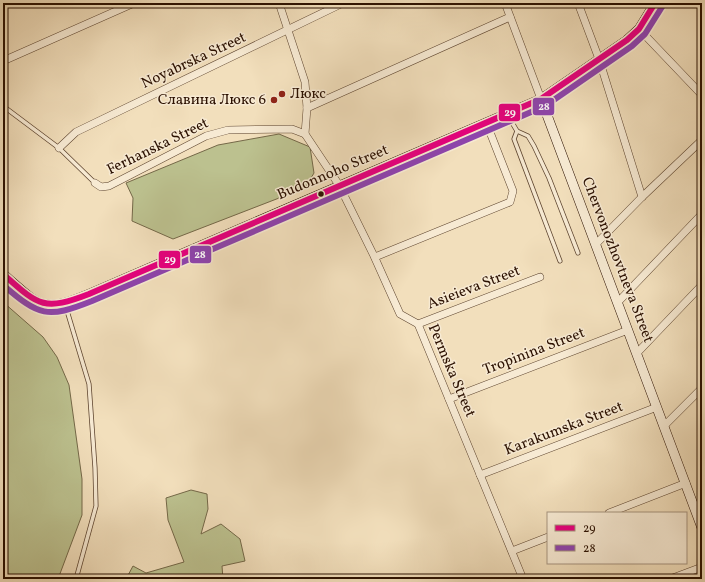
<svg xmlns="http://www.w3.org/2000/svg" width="705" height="582" font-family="Vollkorn,serif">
	<rect width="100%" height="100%" fill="#f2dfbc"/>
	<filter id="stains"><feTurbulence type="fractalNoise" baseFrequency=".005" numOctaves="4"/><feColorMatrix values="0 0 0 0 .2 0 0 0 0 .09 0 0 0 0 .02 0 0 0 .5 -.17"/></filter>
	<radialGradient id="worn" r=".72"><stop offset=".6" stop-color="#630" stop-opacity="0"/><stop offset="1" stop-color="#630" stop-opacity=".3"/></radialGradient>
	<g fill="#bcc18f" stroke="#746848">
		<polygon points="279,134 310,147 314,173 305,188 173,239 132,221 133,198 126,183 218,145"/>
		<polygon points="3,302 43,337 57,357 69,385 82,479 82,515 58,579 3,579"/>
		<polygon points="191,490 207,494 208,509 201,534 221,524 240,539 245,561 222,566 223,579 126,579 133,566 146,573 184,562 168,520 166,498"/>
	</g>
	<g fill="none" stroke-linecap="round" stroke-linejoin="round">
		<g stroke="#5d442f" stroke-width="5">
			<g id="service">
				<polyline points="3,106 59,148 95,183"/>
				<polyline points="507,114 517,131 514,139 560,261"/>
				<polyline points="517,131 528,136 534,146 549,178 578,253"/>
				<polyline points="65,304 89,384 95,468 96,506 76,579"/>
			</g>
		</g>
		<g stroke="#5d442f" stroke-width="8">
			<g id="minor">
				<polyline points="279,3 305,82 307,108 305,134 339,185 374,256 400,314 418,324 523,579"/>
				<polyline points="505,3 541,99"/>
				<polyline points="578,3 599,59 642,197"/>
				<polyline points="639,29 702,95"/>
				<polyline points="3,61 134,3"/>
				<polyline points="307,108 510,17"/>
				<polyline points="59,148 76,132 343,3"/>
				<polyline points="95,183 101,187 109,186 206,136 228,130 292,129 305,134"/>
				<polyline points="596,244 642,197 702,140"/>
				<polyline points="375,257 510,202 513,191 486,122"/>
				<polyline points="618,302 702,214"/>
				<polyline points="418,324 540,277"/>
				<polyline points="637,353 702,285"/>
				<polyline points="449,399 628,330"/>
				<polyline points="664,426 702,388"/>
				<polyline points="480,475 657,407"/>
				<polyline points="609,513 686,483"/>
				<polyline points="512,551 548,537"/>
				<polyline points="670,579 702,567"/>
			</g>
		</g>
		<g stroke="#2b1000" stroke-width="10">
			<g id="secondary">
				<polyline points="541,99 702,528"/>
				<path d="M3,274c37,32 38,40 86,20l452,-195 86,-59 12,-11 16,-26"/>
			</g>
		</g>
		<use href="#service" stroke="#f7ead3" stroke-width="3.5"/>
		<use href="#minor" stroke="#f7ead3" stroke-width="7"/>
		<use href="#secondary" stroke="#f7ead3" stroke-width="9"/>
		<g stroke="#f7ead3" stroke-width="9">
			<path id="bus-1" d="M3,274c35,31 40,38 86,20l452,-195 86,-59 12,-11 16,-26"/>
		</g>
		<g stroke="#f7ead3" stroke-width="9">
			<path id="bus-2" d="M3,285c36,31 44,34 89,16l453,-195 87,-60 13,-12 17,-27"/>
		</g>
		<use href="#bus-1" stroke="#e5007d" stroke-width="6"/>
		<use href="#bus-2" stroke="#8e44ad" stroke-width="6"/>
	</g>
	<g fill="#8f2418" stroke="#f7ead3" stroke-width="1.5">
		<circle cx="282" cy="94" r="4"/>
		<circle cx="274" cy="100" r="4"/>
	</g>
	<circle fill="#2b1000" stroke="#f7ead3" stroke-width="1.5" cx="321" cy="194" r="3.5"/>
	<g text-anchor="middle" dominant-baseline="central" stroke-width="3" stroke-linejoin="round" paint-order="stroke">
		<g font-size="15" fill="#2b1000" stroke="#f7ead3">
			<text transform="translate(194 61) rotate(-25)">Noyabrska Street</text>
			<text transform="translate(158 147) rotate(-26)">Ferhanska Street</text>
			<text transform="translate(333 173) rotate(-23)">Budonnoho Street</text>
			<text transform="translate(617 260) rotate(69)">Chervonozhovtneva Street</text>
			<text transform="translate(474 288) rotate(-21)">Asieieva Street</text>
			<text transform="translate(534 352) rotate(-21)">Tropinina Street</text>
			<text transform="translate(451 371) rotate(67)">Permska Street</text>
			<text transform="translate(564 429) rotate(-21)">Karakumska Street</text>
		</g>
		<g font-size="15" fill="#2b1000" stroke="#f7ead3" text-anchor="start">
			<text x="290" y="94">Люкс</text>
			<text x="266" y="100" text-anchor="end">Славина Люкс 6</text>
		</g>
	</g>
	<g stroke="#f7ead3" stroke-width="1.5">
		<rect x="532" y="97" width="23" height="19" rx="4" fill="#8e44ad"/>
		<rect x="498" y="103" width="23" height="19" rx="4" fill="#e5007d"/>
		<rect x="189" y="245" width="23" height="19" rx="4" fill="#8e44ad"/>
		<rect x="158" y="250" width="23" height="19" rx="4" fill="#e5007d"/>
	</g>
	<g font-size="11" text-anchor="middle" font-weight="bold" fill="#fff">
		<text x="544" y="110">28</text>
		<text x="510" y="116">29</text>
		<text x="200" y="258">28</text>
		<text x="170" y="263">29</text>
	</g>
	<rect width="705" height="582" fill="none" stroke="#f2dfbc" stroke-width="16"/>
	<rect x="4" y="4" width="697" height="574" fill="none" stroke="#2b1000" stroke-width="2"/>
	<rect x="8" y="8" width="689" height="566" fill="none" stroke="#2b1000"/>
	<rect x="547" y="512" width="140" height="52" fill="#f7ead3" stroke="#a5937f"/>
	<rect x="555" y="525" width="20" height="6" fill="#e5007d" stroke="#a5937f"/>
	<text x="583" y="532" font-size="12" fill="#2b1000">29</text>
	<rect x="555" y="545" width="20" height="6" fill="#8e44ad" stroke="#a5937f"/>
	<text x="583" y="552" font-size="12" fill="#2b1000">28</text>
	<rect width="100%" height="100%" filter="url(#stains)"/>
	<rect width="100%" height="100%" fill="url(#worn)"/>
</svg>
